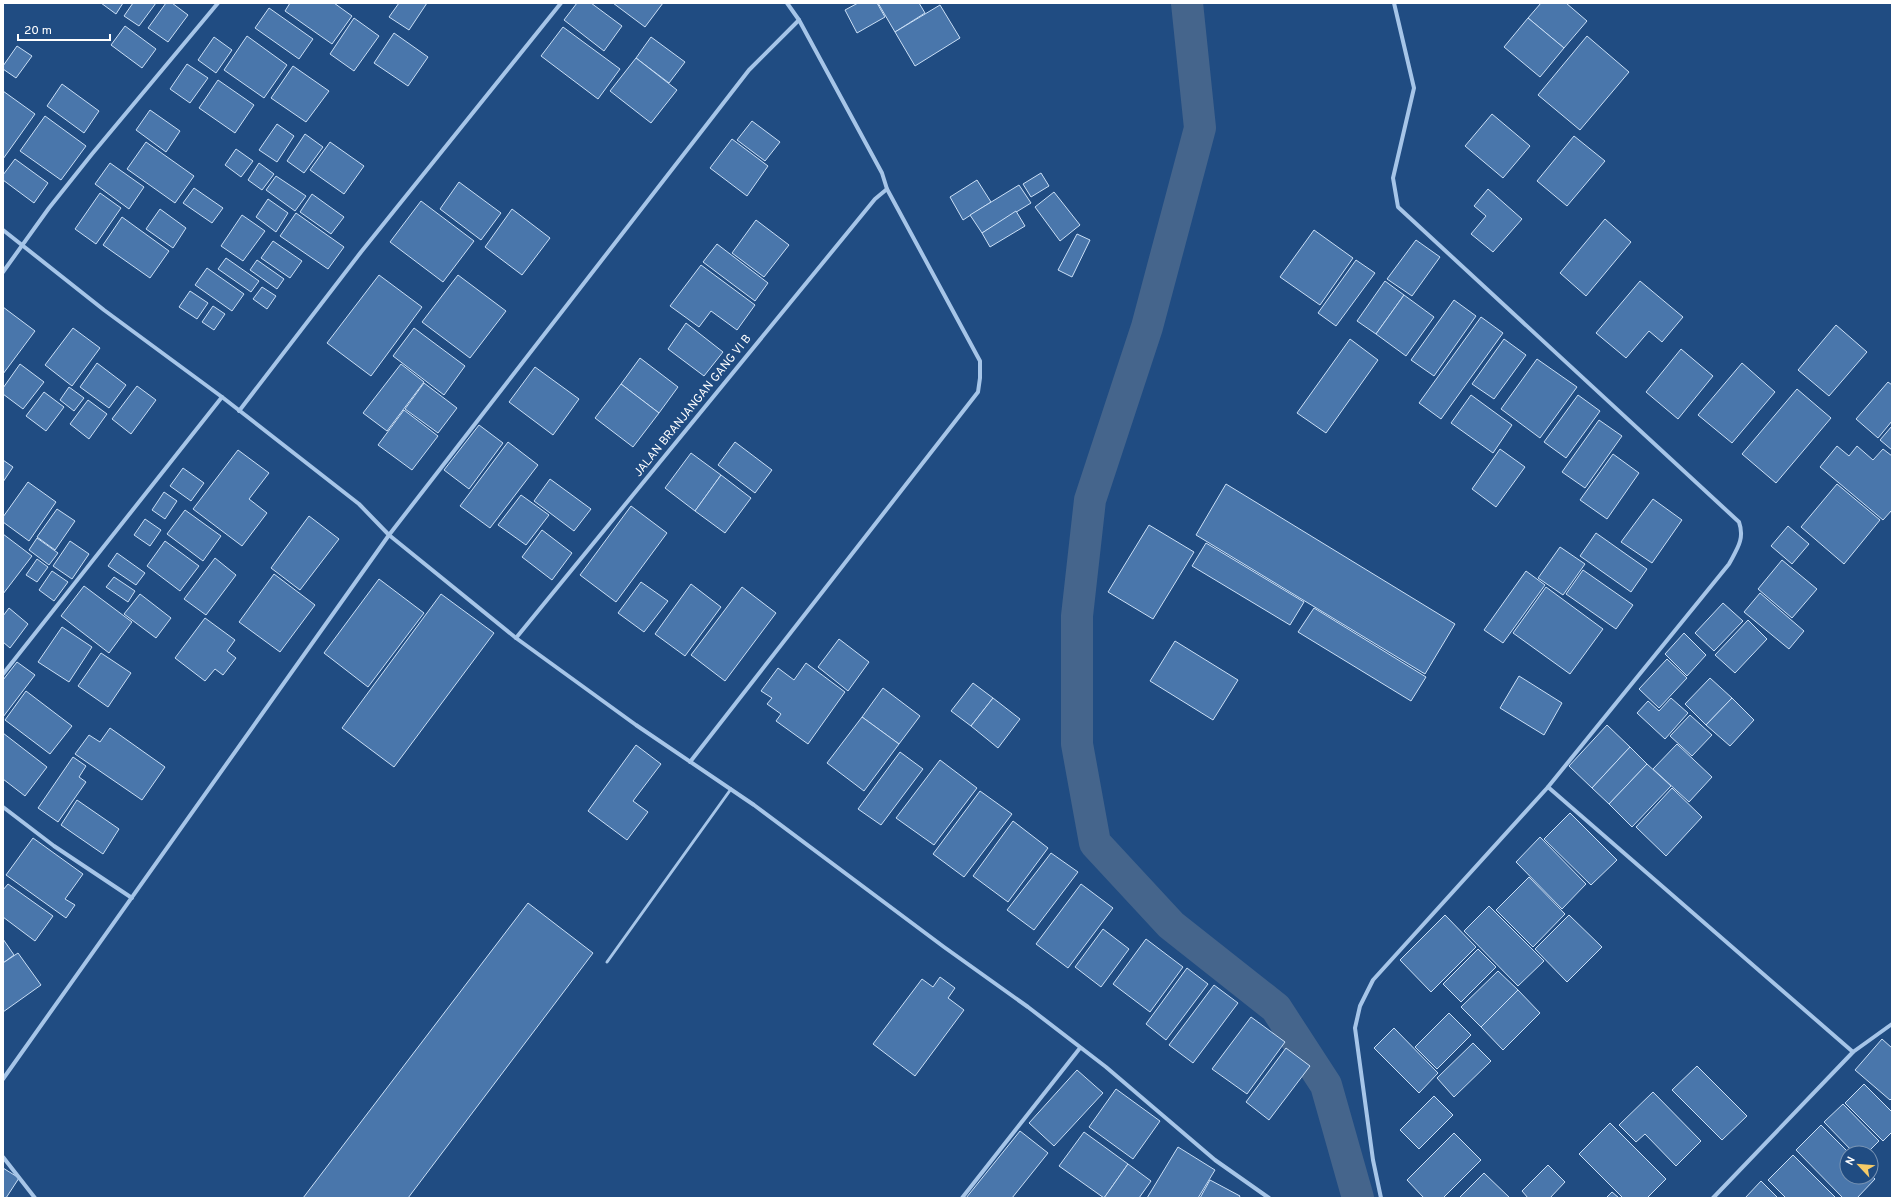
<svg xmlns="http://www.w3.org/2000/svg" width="1895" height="1201" font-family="Overpass,sans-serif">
	<rect width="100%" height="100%" fill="#204c82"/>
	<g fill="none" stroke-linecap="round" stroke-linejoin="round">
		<polyline stroke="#45658c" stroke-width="32" points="1187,3 1200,128 1147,327 1090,500 1077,616 1077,744 1095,843 1171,925 1276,1008 1326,1085 1358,1198"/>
	</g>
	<g fill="#4976ab" stroke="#cadff6">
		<polygon points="101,3 123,3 116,14"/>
		<polygon points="133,3 156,3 139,26 124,16"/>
		<polygon points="166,3 172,3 188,15 168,42 148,28"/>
		<polygon points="290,3 334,3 352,16 332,44 285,11"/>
		<polygon points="399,3 427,3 409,30 389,17"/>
		<polygon points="577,3 591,3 622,26 604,51 564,20"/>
		<polygon points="613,3 663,3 645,27"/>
		<polygon points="858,3 877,3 885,17 857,33 845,10"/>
		<polygon points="878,3 919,3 925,13 895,32"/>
		<polygon points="1541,3 1566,3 1587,21 1564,48 1528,18"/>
		<polygon points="940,5 960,38 915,66 895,32"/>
		<polygon points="269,8 313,39 299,59 255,28"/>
		<polygon points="354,18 379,36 354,71 330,54"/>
		<polygon points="1528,18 1564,48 1540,77 1504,47"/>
		<polygon points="125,26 156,49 142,68 111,45"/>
		<polygon points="563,27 620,69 598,99 541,56"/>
		<polygon points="394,33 428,57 408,86 374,63"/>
		<polygon points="247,36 287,65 264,98 224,70"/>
		<polygon points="1587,36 1629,72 1580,130 1538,95"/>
		<polygon points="214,37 232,50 216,73 198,60"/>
		<polygon points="651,37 685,62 669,83 636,58"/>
		<polygon points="17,46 32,56 16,78 3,69 3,66"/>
		<polygon points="636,58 677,90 651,123 610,91"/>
		<polygon points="187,64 208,78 190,103 170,89"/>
		<polygon points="293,66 329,91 306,122 271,98"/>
		<polygon points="218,80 254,105 235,133 199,108"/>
		<polygon points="62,84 99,111 84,133 47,106"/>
		<polygon points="3,91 35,114 3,159"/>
		<polygon points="150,110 180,131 166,152 136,130"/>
		<polygon points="1492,114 1530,146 1503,178 1465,146"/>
		<polygon points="45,116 86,146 61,180 20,151"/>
		<polygon points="752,121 780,142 765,161 737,140"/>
		<polygon points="277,124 294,136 277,162 259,150"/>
		<polygon points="305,134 323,147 304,173 287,161"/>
		<polygon points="1574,136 1605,161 1567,206 1537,181"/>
		<polygon points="732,139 768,166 747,196 710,168"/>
		<polygon points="146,142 194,176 175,203 127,169"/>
		<polygon points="330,142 364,166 344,194 310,170"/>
		<polygon points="236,149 253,161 241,177 225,165"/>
		<polygon points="15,159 48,183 34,203 3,180 3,175"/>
		<polygon points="110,163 144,187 129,209 95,184"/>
		<polygon points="259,163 274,174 262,190 248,180"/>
		<polygon points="1041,173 1049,186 1031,197 1023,184"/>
		<polygon points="276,176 306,196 295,211 266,190"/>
		<polygon points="977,180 991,202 963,220 950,197"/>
		<polygon points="459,182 501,213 481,240 440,209"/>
		<polygon points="1019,185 1031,203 982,233 970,215"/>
		<polygon points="194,188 223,208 212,223 183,203"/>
		<polygon points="1488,189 1522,219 1493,252 1471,234 1486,216 1474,206"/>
		<polygon points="1054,192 1080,225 1060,241 1035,207"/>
		<polygon points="100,193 121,208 96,244 75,229"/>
		<polygon points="312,194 344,217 331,234 300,212"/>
		<polygon points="268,199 288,213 276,232 256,217"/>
		<polygon points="421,201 474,241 443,282 390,242"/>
		<polygon points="160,209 186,228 173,248 146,229"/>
		<polygon points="512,209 550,238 522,275 485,247"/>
		<polygon points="1016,211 1025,226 990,247 982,233"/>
		<polygon points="296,213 344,247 328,269 280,236"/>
		<polygon points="242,215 265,231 243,261 221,246"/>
		<polygon points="122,217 169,251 150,278 103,245"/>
		<polygon points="1605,219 1631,242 1586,296 1560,273"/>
		<polygon points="756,220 789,245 764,277 732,253"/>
		<polygon points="1314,230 1353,258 1320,305 1280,277"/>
		<polygon points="1077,234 1090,240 1072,277 1058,270"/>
		<polygon points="1416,240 1440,257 1412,296 1387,279"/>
		<polygon points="273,241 302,261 290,278 261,258"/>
		<polygon points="717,244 768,283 755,301 703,262"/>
		<polygon points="226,258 259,281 251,292 218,269"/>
		<polygon points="257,260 284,279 277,289 250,270"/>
		<polygon points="1356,260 1375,273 1336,326 1318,313"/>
		<polygon points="701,265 755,305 737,330 711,311 699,327 670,306"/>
		<polygon points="207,268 244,294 232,311 195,285"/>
		<polygon points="379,275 422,307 371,376 327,343"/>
		<polygon points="458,275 506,311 470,358 422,322"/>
		<polygon points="1385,281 1404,295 1376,334 1357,321"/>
		<polygon points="1640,281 1683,317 1662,342 1649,331 1626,358 1596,333"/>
		<polygon points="262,287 276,296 267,309 253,299"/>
		<polygon points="190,291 208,303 197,319 179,307"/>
		<polygon points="1404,295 1434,317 1406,356 1376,334"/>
		<polygon points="1454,300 1476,316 1434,376 1411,360"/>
		<polygon points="213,306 225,314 214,330 202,322"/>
		<polygon points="3,307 35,331 3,374"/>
		<polygon points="1481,317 1503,333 1441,419 1419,403"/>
		<polygon points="686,323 723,352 704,376 668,349"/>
		<polygon points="1836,325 1867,352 1829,396 1798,370"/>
		<polygon points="73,328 100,348 72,386 45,365"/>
		<polygon points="414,328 465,366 444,395 393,356"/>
		<polygon points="1350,339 1378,360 1326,433 1297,413"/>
		<polygon points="1504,339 1526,355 1494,399 1472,384"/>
		<polygon points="1681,349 1713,376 1678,419 1646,392"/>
		<polygon points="640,358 678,387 659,413 621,384"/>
		<polygon points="1537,359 1577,387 1540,438 1501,409"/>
		<polygon points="97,363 126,385 109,408 80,387"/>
		<polygon points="1742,363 1775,392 1732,443 1698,415"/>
		<polygon points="20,364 44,382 23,409 3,394 3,388"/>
		<polygon points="401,364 424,382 387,431 363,413"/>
		<polygon points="535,367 579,399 553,435 509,402"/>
		<polygon points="1888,382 1892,385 1892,421 1878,438 1856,419"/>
		<polygon points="424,383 457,408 438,433 405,409"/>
		<polygon points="621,384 659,413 633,447 595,418"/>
		<polygon points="137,386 156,400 131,434 112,419"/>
		<polygon points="69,387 84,398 74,411 60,400"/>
		<polygon points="1797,389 1831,418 1776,483 1742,454"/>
		<polygon points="44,392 64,407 46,431 26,416"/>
		<polygon points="1471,395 1512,425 1493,453 1451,423"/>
		<polygon points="1578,395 1600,411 1566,458 1544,442"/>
		<polygon points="88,400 107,414 89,439 70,424"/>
		<polygon points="404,410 438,436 412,470 378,445"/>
		<polygon points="1599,420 1622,436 1585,488 1562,472"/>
		<polygon points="479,425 503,443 469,489 444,470"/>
		<polygon points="1892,426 1892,450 1880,440"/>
		<polygon points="508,442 538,465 490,528 460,506"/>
		<polygon points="735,442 772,470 755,493 718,465"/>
		<polygon points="1837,446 1849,456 1857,446 1873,460 1883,449 1892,456 1892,510 1883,520 1820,467"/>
		<polygon points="1500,449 1525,467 1496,507 1472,489"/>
		<polygon points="238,450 269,473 249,499 267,513 242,546 193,509"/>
		<polygon points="691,453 721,475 695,511 665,488"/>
		<polygon points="1613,454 1639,473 1607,519 1580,500"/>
		<polygon points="3,460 13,467 3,482"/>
		<polygon points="183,468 204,483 191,501 170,486"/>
		<polygon points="721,475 751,498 725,533 695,511"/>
		<polygon points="550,479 591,509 574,531 534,501"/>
		<polygon points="28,482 56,502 29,541 3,522 3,517"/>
		<polygon points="1226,484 1455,624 1425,674 1196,535"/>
		<polygon points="1837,484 1880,520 1844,564 1801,527"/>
		<polygon points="164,492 177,501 165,519 152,510"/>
		<polygon points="521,495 549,515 526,545 498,525"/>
		<polygon points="1653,499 1682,520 1652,563 1621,542"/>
		<polygon points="631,506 667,533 616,602 580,575"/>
		<polygon points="57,509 75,521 55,550 37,537"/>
		<polygon points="185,510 221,536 203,561 167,534"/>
		<polygon points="309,516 339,539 300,590 271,568"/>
		<polygon points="145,519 161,530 150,546 134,535"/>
		<polygon points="1149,525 1194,552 1153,619 1108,592"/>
		<polygon points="1788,526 1809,544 1792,564 1771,546"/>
		<polygon points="542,530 572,553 552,580 522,557"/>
		<polygon points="1596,533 1647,569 1631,592 1580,556"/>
		<polygon points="3,534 32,556 3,594"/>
		<polygon points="37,538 58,553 49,565 29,550"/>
		<polygon points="70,541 89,554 72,579 53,566"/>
		<polygon points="165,541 199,566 180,591 147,566"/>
		<polygon points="1206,543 1304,602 1290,625 1192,566"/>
		<polygon points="1560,547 1585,564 1563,595 1538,578"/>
		<polygon points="117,553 145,573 136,585 108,566"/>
		<polygon points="215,558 236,575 206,615 184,599"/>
		<polygon points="37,559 48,567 37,582 26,575"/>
		<polygon points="1782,560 1817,589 1792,618 1758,589"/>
		<polygon points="1583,570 1633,605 1616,629 1566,594"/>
		<polygon points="52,571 68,582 54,601 39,590"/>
		<polygon points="1526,571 1545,585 1503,643 1484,630"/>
		<polygon points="274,574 315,605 280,652 239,622"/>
		<polygon points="114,577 135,591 128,602 106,587"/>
		<polygon points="379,579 424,613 368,687 324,653"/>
		<polygon points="641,582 668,601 644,632 618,613"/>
		<polygon points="691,584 721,607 685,656 655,634"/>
		<polygon points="84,586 132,622 109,653 61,616"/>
		<polygon points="742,587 776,613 725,681 691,655"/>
		<polygon points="1546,587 1603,629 1570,674 1513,633"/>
		<polygon points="1760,593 1804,631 1789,649 1744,612"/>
		<polygon points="140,594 171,618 156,638 124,614"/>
		<polygon points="441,594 494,633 394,767 342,728"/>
		<polygon points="1723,603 1743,621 1714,651 1695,633"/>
		<polygon points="9,608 28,624 10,648 3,642 3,616"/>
		<polygon points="1314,608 1426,677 1411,701 1298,632"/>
		<polygon points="205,618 235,640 227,651 236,658 223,675 215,669 205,681 175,658"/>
		<polygon points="1748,620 1767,639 1735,673 1715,655"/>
		<polygon points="62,627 92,647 69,682 38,662"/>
		<polygon points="1684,633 1706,655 1687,676 1665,654"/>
		<polygon points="839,639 869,662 848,691 818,667"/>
		<polygon points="1175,641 1238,680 1213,720 1150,681"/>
		<polygon points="101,653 131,673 108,707 78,686"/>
		<polygon points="1667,659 1687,678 1659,708 1639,689"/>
		<polygon points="17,662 35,675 3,717 3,680"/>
		<polygon points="806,663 845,692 808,744 776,721 781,714 767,704 772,698 761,691 778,668 794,680"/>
		<polygon points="1519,676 1562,703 1544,735 1500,708"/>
		<polygon points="1710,678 1732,698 1706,725 1685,704"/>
		<polygon points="973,683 993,698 971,726 951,711"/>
		<polygon points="883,688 920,716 899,744 862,717"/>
		<polygon points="26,691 72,726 50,754 5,720"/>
		<polygon points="993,698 1020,719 998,748 971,726"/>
		<polygon points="1671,698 1688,713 1665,739 1637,713 1648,701 1659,711"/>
		<polygon points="1732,698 1754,720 1730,746 1706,725"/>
		<polygon points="1690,715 1712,735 1692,756 1670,736"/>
		<polygon points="862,717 899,744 864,791 827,763"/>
		<polygon points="1607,725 1630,747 1592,788 1569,766"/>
		<polygon points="110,728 165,767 142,800 75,754 89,735 100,742"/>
		<polygon points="3,733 47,767 25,796 3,779"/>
		<polygon points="1677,744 1712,777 1689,802 1653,769"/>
		<polygon points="636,745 661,764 633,801 648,812 627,840 588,811"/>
		<polygon points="1630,747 1647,764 1609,804 1592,788"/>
		<polygon points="900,752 923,769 881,825 858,809"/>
		<polygon points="73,757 86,766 79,777 86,782 58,822 38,808"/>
		<polygon points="940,760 977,788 934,845 896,818"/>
		<polygon points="1647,764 1671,786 1632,827 1609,804"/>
		<polygon points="1672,788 1702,817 1666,856 1636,827"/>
		<polygon points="980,791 1012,814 964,877 933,854"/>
		<polygon points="77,800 119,829 103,854 61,825"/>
		<polygon points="1570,813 1617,860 1591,885 1544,839"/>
		<polygon points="1013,821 1048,848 1008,902 973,876"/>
		<polygon points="1540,837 1586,884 1562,909 1516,862"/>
		<polygon points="33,838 83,874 65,899 75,905 66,918 6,875"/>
		<polygon points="1051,853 1078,872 1034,930 1007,910"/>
		<polygon points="1529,877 1565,914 1533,947 1496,910"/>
		<polygon points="8,884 53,916 35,941 3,917 3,890"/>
		<polygon points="1081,884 1113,908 1068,968 1036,944"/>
		<polygon points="528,903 593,953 408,1198 303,1198"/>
		<polygon points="1489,906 1544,961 1518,986 1464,931"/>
		<polygon points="1445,915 1476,947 1431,992 1400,960"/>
		<polygon points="1569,915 1602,947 1567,982 1535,949"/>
		<polygon points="1103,929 1129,949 1101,987 1075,967"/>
		<polygon points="3,939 14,955 3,963"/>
		<polygon points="1146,939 1183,967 1150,1012 1113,984"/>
		<polygon points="1478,949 1496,967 1461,1002 1443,984"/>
		<polygon points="18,953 41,985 3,1012 3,963"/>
		<polygon points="1187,968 1208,984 1166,1040 1146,1024"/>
		<polygon points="1498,971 1518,990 1481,1027 1461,1007"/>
		<polygon points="940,977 955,988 948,998 964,1010 915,1076 873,1044 922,979 933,987"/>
		<polygon points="1214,985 1238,1003 1193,1063 1169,1045"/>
		<polygon points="1518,990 1540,1013 1503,1050 1481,1027"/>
		<polygon points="1449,1013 1471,1035 1437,1069 1415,1047"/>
		<polygon points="1251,1017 1285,1042 1247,1094 1212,1069"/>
		<polygon points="1394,1028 1438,1073 1419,1093 1374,1048"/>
		<polygon points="1882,1039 1892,1048 1892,1098 1890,1100 1855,1070"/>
		<polygon points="1473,1043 1491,1061 1454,1097 1437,1078"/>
		<polygon points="1286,1048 1310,1066 1269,1120 1246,1102"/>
		<polygon points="1697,1066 1747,1116 1722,1140 1672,1090"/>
		<polygon points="1077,1070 1103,1093 1054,1146 1029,1123"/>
		<polygon points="1864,1084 1892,1112 1892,1132 1883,1141 1845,1103"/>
		<polygon points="1116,1089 1160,1121 1133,1159 1089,1127"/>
		<polygon points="1653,1092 1701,1141 1676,1166 1645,1134 1636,1142 1619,1125"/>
		<polygon points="1434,1096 1453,1115 1419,1149 1400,1130"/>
		<polygon points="1843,1104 1879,1141 1867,1153 1854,1153 1824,1122"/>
		<polygon points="1610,1123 1666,1179 1647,1198 1623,1198 1579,1154"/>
		<polygon points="1821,1125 1849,1153 1847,1153 1847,1177 1871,1177 1871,1175 1875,1179 1857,1198 1843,1198 1796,1150"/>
		<polygon points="1020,1131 1048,1153 1012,1198 966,1198"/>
		<polygon points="1084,1132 1128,1164 1104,1198 1059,1166"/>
		<polygon points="1454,1133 1481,1160 1443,1198 1424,1198 1407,1180"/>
		<polygon points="1178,1147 1215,1170 1198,1198 1147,1198"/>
		<polygon points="1793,1155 1836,1198 1786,1198 1768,1180"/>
		<polygon points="1128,1164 1151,1181 1139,1198 1104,1198"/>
		<polygon points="1548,1165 1565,1182 1550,1198 1528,1198 1522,1191"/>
		<polygon points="3,1168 19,1178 6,1198 3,1198"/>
		<polygon points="1484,1173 1510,1198 1459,1198"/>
		<polygon points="1210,1180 1240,1196 1239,1198 1200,1198"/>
		<polygon points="1761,1181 1778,1198 1745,1198"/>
		<polygon points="1612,1192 1619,1198 1606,1198"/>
	</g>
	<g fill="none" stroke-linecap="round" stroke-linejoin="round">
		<polyline stroke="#a6c5e8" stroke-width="3" points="607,962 731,789"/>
		<g stroke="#a6c5e8" stroke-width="4">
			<polyline points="3,230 104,310 222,397 359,504 389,535 516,638 636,725 754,805 944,947 1028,1007 1106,1067 1215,1160 1269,1198"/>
			<polyline points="3,272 49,208 92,154 218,3"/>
			<polyline points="239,411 361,252 561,3"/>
			<polyline points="516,638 875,199 887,189"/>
			<polyline points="3,674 222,397"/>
			<polyline points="690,762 978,392 980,378 980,361 887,189 882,173 799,20 787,3"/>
			<polyline points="1548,787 1853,1052"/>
			<polyline points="3,807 54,846 132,898"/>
			<polyline points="3,1079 389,535 749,70 799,20"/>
			<polyline points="3,1157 35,1198"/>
			<polyline points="962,1198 1080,1048"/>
			<path d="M1381,1198l-8,-38 -18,-132 5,-22 13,-26 175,-193 181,-223c8,-15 16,-25 10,-42l-341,-315 -5,-29 21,-90 -20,-85"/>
			<polyline points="1713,1198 1853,1052 1892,1024"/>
		</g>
	</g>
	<g text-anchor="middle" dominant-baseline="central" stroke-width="3" stroke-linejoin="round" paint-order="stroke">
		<g font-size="12" fill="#fff" stroke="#204c82">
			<text transform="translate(693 406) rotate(-51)">JALAN BRANJANGAN GANG VI B</text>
		</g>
	</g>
	<rect width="1895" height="1201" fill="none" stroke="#ffffff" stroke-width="8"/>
	<g transform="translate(1859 1165) rotate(296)"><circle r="19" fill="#204c82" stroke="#7994b4"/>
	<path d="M0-3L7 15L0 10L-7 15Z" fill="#f6cb67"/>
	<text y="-6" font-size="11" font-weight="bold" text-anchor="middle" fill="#ffffff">N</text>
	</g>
	<path d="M18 34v6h92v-6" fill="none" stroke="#ffffff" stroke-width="2"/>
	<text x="24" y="34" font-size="12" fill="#ffffff" stroke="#204c82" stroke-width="3" paint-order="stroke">20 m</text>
</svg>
